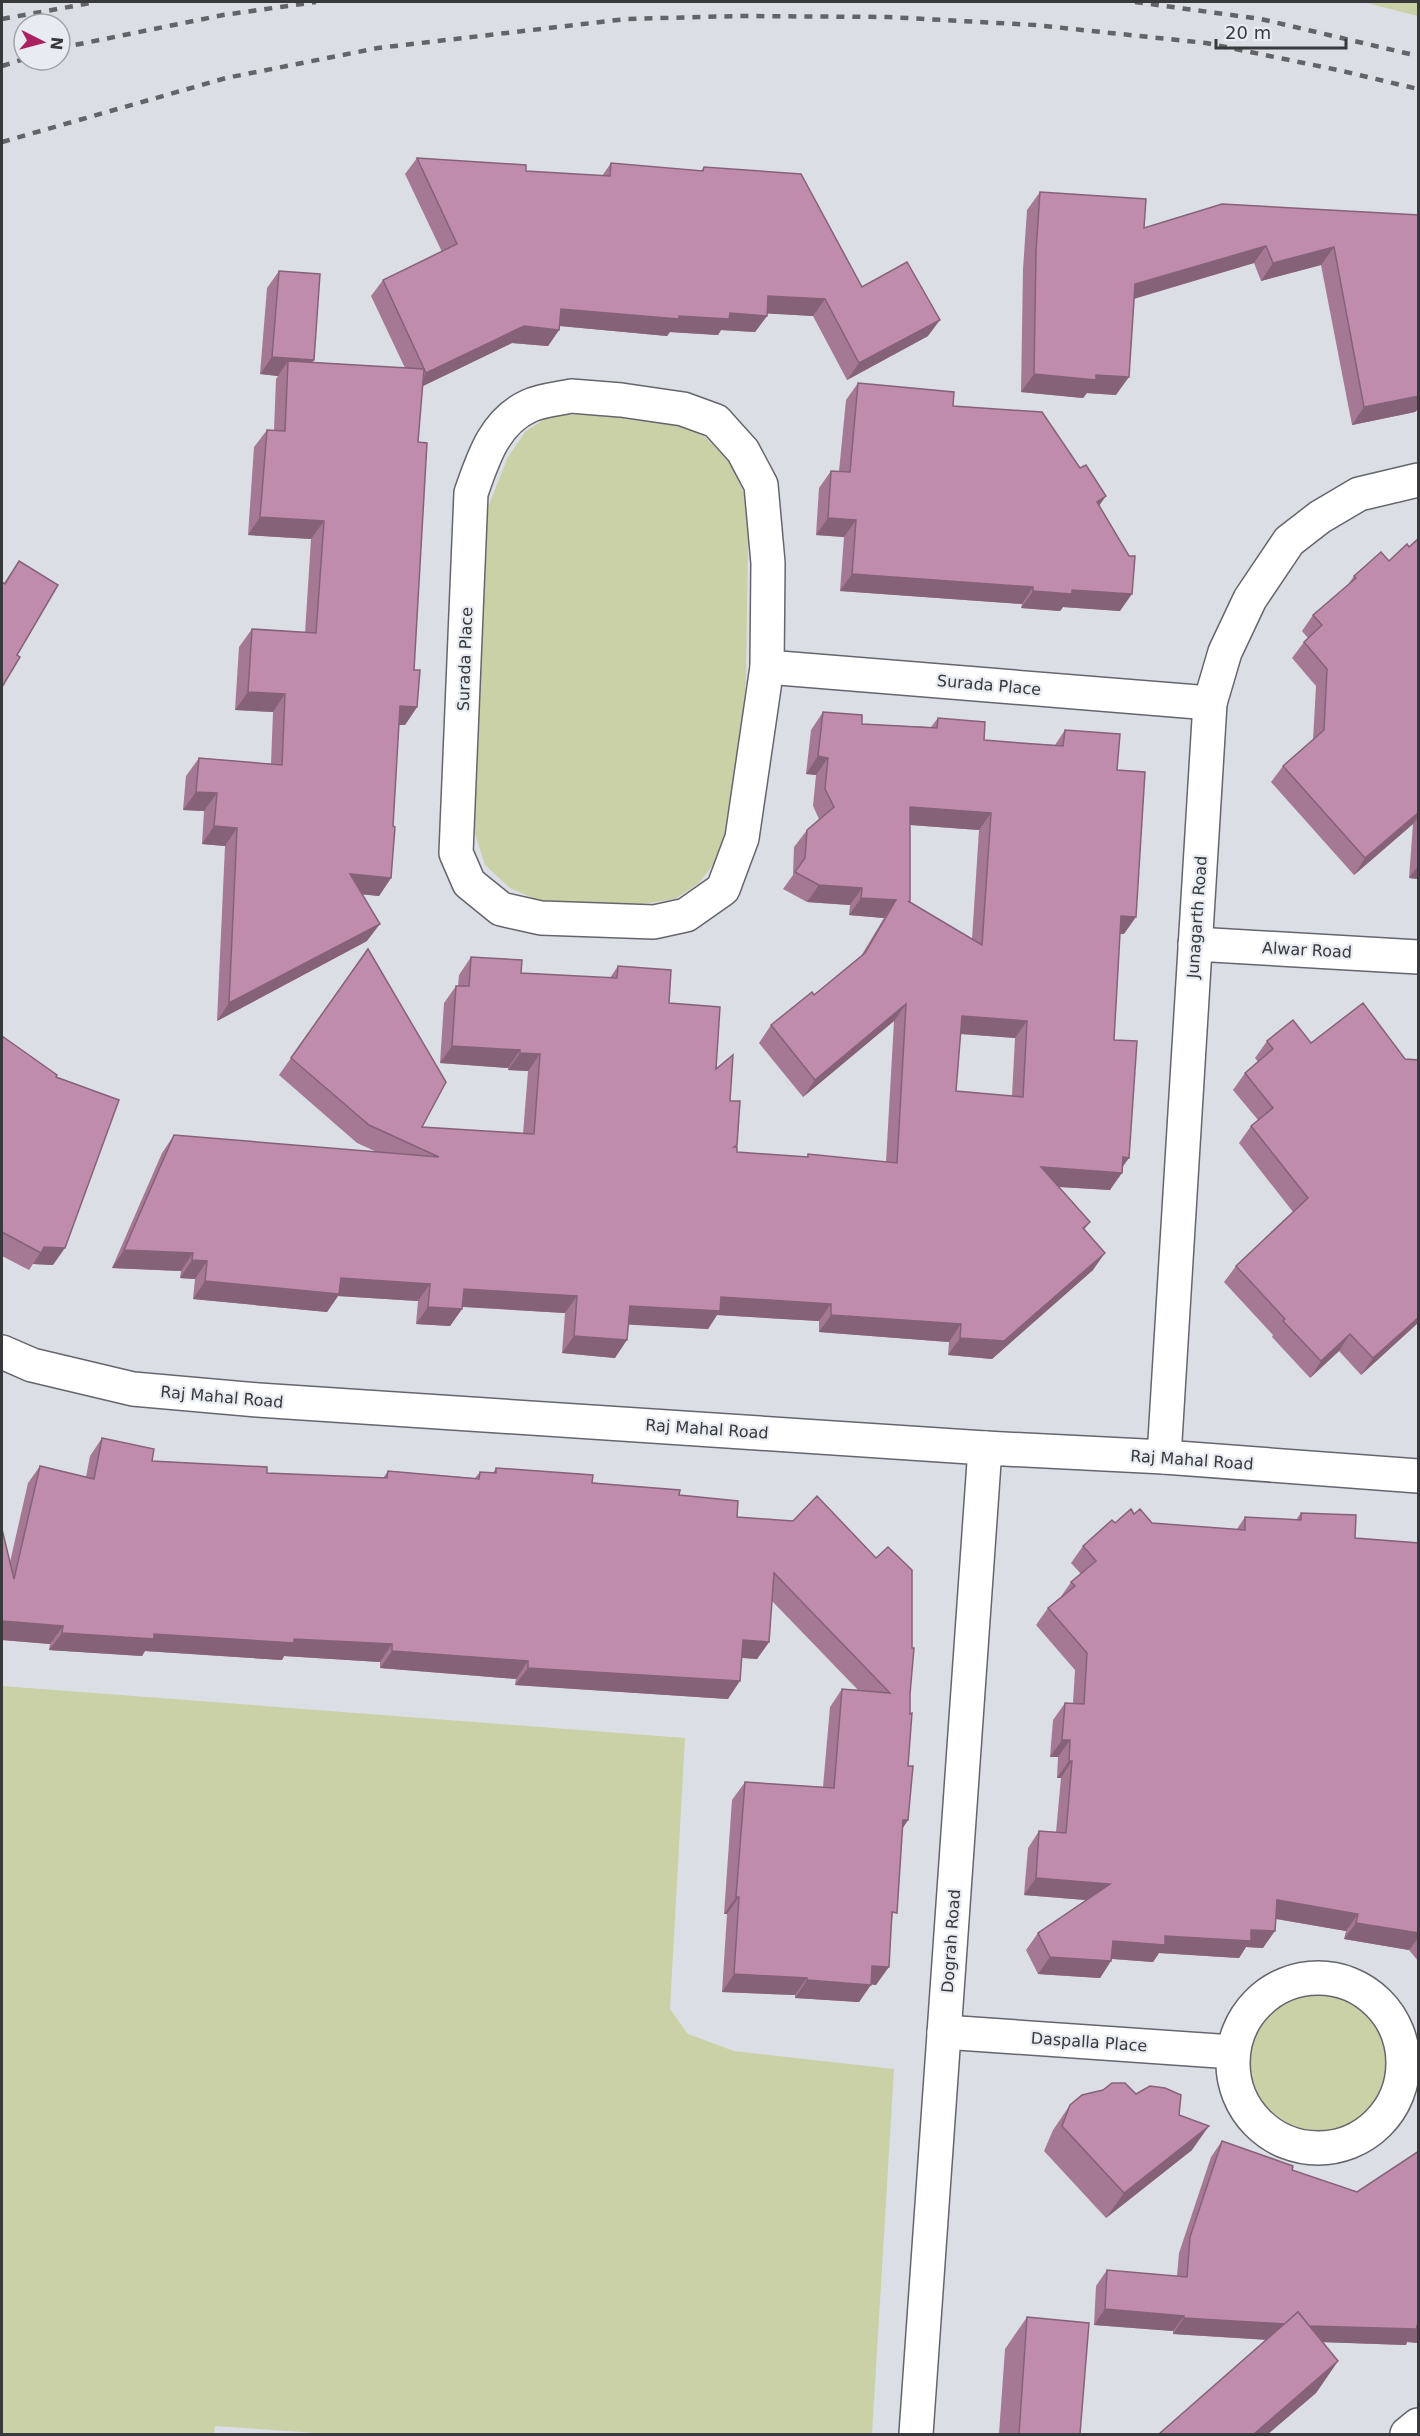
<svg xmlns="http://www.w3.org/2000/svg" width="1420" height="2436" font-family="'DejaVu Sans',sans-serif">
	<rect width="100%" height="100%" fill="#dcdee6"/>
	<g fill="#cad1a6">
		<polygon points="1363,2 1418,2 1418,16"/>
		<polygon points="588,414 676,422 706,438 731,464 744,494 748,541 746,681 735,803 720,856 699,883 675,899 643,904 574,906 540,901 510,888 485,865 471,820 488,507 508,457 526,431 550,416"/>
		<polygon points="2,1686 685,1738 670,2009 688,2034 734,2051 894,2069 872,2434 331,2434 215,2426 214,2434 2,2434"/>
		<circle cx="1321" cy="2064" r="72"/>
	</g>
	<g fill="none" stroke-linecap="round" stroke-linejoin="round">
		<g stroke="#65666d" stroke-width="36">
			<g id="street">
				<path d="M571,396l50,4 62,9 33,12 27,30 18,34 7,78 -1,104 -25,171 -19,51 -37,26 -32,7 -113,-4 -40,-9 -32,-26 -13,-30 15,-360c12,-34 23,-71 58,-87 12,-6 29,-7 42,-10z"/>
				<polyline points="767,667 1210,703"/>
				<polyline points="1195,944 1418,957"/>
				<polyline points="2,1352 32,1365 133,1389 258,1400 985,1448 1164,1457 1418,1476"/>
				<polyline points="1164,1457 1210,703 1225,652 1250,599 1289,541 1320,517 1359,494 1418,480"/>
				<circle cx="1318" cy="2063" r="85"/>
				<polyline points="944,2032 1233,2052"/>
				<polyline points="916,2434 985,1448"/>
				<polyline points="1407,2434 1418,2425"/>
			</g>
		</g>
		<use href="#street" stroke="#fff" stroke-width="33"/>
		<g stroke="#636468" stroke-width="4.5" stroke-dasharray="8 8" stroke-linecap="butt">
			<polyline points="1135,2 1261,19 1418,56"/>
			<polyline points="2,19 96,2"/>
			<polyline points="60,48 223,15 316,2"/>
			<polyline points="2,66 24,59"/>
			<polyline points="2,142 226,78 378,48 626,19 739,16 888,17 1035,25 1206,43 1338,70 1418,89"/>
		</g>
	</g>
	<g fill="#a57894" fill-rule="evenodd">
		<polygon points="417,158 526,171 602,176 611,163 701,171 704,167 928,336 847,380 813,316 767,313 767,316 755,332 721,330 718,335 670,332 667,336 560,326 559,330 548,346 512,343 422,386 418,442 414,670 417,707 405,725 399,725 393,826 391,878 379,896 362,894 367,941 217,1021 225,846 202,844 204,811 183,810 186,776 199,758 271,764 273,712 235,710 239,647 252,629 305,633 311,539 248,535 254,447 267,430 274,430 276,379 278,376 260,374 267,288 279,271 312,362 405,368 371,296 383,280 442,252 405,174"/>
		<polygon points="1040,192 1144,228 1419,215 1419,408 1415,412 1352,425 1321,265 1261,281 1254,263 1134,299 1116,395 1087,393 1083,398 1021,392 1023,269 1027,210"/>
		<polygon points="858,383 953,406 1099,506 1120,611 1063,607 1060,611 1021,608 1022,604 840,591 844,537 816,535 819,488 831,471 839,471 846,400"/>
		<polygon points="1419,538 1419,879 1409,878 1413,824 1354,875 1271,782 1283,766 1313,740 1316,686 1292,658 1304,642 1308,638 1302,631 1313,615 1347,586 1354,576 1389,561 1409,547"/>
		<polygon points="19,561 17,655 4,583"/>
		<path d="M823,712l39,12 69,3 7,-9 46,22 71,5 10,-15 52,40 7,164h-4l-6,106 8,128 -12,22 -52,-3 32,35 -6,8 9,40 -101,89 -44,-4 1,-13 -130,-10v-11l-102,-6 -9,14 -80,-5 -13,34 -53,-5 3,-40 -103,-6v2l-12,17 -34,-2 2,-23 -80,-5 -11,16 -134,-13 2,-20 -15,-1 1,-7 -69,-3 50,-115 12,-18 203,17 -20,-9 -78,-68 89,-126 54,178 101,7 5,-63 -20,-1v-2l-68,-5 4,-60 12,-17h2l1,-11 12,-18 50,16 89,5 8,-12 51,37 47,66 14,32 7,51 70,5 1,-3 78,8 8,-141 -91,76 -44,-54 12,-18 43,-30 47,-39 23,-38 -35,-3 1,-10 -43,-3 -24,-13 10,-14 1,-28 13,-17 12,-11 -6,-13 3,-31 -10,-1 5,-44zM910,825l69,5 -7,109 -63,-37zM960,1034l55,4 -3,58 -56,-5z"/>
		<polygon points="2,1036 56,1077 53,1265 33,1264 29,1270 2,1256"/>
		<polygon points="1267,1041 1311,1043 1405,1059 1419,1060 1419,1322 1361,1375 1339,1351 1310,1378 1272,1337 1273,1335 1224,1282 1236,1266 1293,1212 1239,1143 1251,1126 1258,1120 1233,1090 1245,1073 1258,1062 1255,1058"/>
		<polygon points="102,1438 152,1461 267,1473 383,1478 388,1471 475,1478 480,1472 493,1473 496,1468 679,1495 737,1517 910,1694 908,1766 908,1820 902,1829 892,1920 876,1985 871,1984 859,2002 795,1998 795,1995 722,1992 727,1914 724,1914 732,1800 745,1782 823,1787 830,1707 842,1689 858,1690 772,1601 769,1642 757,1659 742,1658 728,1699 515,1685 516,1679 380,1668 380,1662 284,1656 282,1660 145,1651 142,1656 49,1650 50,1644 2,1640 2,1529 10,1562 28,1483 40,1466 86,1477 90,1456"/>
		<polygon points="1301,1513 1355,1538 1419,1543 1419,1962 1409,1950 1344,1939 1346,1931 1276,1919 1263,1948 1246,1947 1239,1958 1159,1953 1153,1962 1112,1959 1100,1978 1038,1974 1026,1950 1038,1933 1086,1900 1024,1895 1028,1848 1039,1831 1056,1832 1061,1778 1057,1778 1058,1757 1050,1757 1053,1720 1065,1703 1073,1703 1075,1670 1036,1625 1048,1608 1060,1598 1071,1582 1081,1574 1071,1563 1083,1546 1115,1523 1134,1514 1152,1523 1237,1529 1245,1517 1296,1520"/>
		<polygon points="1136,2094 1179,2115 1192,2150 1106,2218 1044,2151 1053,2130 1070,2105"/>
		<polygon points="1222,2141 1292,2170 1357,2192 1419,2151 1419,2343 1407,2342 1406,2345 1322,2342 1338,2361 1316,2393 1268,2434 1159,2434 1267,2340 1173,2334 1173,2331 1094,2325 1096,2286 1107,2270 1177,2276 1179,2253 1211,2157"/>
		<polygon points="1027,2317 1080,2434 999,2434 1005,2349"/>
	</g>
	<g fill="#866278">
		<polygon points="1266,246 1254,263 1122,302 1135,284"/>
		<polygon points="1334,247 1321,265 1261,281 1273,263"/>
		<polygon points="768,296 825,299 813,316 756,313"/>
		<polygon points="561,309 679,316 730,313 767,316 755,332 721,330 718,335 670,332 667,336 549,325"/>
		<polygon points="940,320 928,336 847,380 859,363"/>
		<polygon points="524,326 559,330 548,346 512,343 415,390 426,373"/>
		<polygon points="272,357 314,360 302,377 288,361 278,376 260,374"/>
		<polygon points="1034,374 1096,375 1129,377 1116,395 1087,393 1083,398 1021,392"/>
		<polygon points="1419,393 1419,408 1415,412 1352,425 1364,407"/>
		<polygon points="1106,496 1094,513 1097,502"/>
		<polygon points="260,517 324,521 311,539 248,535"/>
		<polygon points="828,518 856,520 844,537 816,535"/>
		<polygon points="852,574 1033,587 1022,604 840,591"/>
		<polygon points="1072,590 1132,594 1120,611 1063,607 1060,611 1021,608 1033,591"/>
		<polygon points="248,692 285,694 273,712 235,710"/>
		<polygon points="400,706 417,707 405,725 388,724"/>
		<polygon points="818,756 828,758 816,775 806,774"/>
		<polygon points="196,792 217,793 204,811 183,810"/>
		<polygon points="910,807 991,813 979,830 898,824"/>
		<polygon points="1419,812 1419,816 1413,824 1354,875 1365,858"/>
		<polygon points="214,826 237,828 225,846 202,844"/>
		<polygon points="1419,865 1419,879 1409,878"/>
		<polygon points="350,874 391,878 379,896 337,892"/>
		<polygon points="819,885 862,888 850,905 807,902"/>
		<polygon points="861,898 896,900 884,918 849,915"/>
		<polygon points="1121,916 1136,917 1124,934 1109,933"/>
		<polygon points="380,924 367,941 217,1021 229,1003"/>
		<polygon points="906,1004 894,1021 803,1097 815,1080"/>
		<polygon points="962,1016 1027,1021 1015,1038 950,1033"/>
		<polygon points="452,1046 520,1050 508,1068 440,1063"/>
		<polygon points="520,1053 540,1054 528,1071 508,1070"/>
		<polygon points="1123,1157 1129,1158 1119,1172 1122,1173 1110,1190 1029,1185 1041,1167"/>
		<polygon points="44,1247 65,1248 53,1265 33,1264"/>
		<polygon points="124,1250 193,1253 181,1271 112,1268"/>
		<polygon points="1105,1253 1093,1270 992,1359 948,1355 960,1338"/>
		<polygon points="192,1260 207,1261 195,1279 180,1278"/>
		<polygon points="341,1278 430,1284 418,1301 338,1296 327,1312 193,1299 205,1281"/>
		<polygon points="464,1289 577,1296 565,1313 451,1306"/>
		<polygon points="721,1297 831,1304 819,1321 717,1315 708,1329 618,1324 630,1306"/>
		<polygon points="428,1307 462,1309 450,1326 416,1324"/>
		<polygon points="831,1315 961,1324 949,1342 819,1332"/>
		<polygon points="1419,1317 1419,1322 1361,1375 1373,1358"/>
		<polygon points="1350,1334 1339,1351 1310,1378 1321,1361"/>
		<polygon points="574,1336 627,1340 615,1358 562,1353"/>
		<polygon points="2,1621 63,1626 50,1644 2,1640"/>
		<polygon points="62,1633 154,1634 294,1639 392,1644 380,1662 284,1656 282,1660 145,1651 142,1656 49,1650"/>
		<polygon points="743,1640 769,1642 757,1659 731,1657"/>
		<polygon points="392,1651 528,1661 516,1679 380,1668"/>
		<polygon points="528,1668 740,1681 728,1699 515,1685"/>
		<polygon points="1062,1740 1070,1740 1058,1757 1050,1757"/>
		<polygon points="1069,1761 1072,1761 1061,1778 1057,1778"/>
		<polygon points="903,1820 908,1820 896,1838"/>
		<polygon points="1036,1878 1110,1884 1098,1901 1024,1895"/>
		<polygon points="736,1897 739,1897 727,1914 724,1914"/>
		<polygon points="1277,1900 1358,1914 1346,1931 1265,1917"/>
		<polygon points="1356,1923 1419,1933 1419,1937 1409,1950 1344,1939"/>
		<polygon points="1251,1930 1275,1931 1263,1948 1246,1947 1239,1958 1159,1953 1153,1962 1101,1958 1113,1941"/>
		<polygon points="1050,1957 1111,1961 1100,1978 1038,1974"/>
		<polygon points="872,1966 889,1967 876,1985 860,1983"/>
		<polygon points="734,1974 807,1978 795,1995 722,1992"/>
		<polygon points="807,1980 871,1985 859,2002 795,1998"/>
		<polygon points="1209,2126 1192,2150 1106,2218 1124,2193"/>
		<polygon points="1105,2309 1184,2316 1173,2331 1094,2325"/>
		<polygon points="1184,2318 1419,2327 1419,2343 1407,2342 1406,2345 1290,2341 1173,2334"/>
		<polygon points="1338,2361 1316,2393 1268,2434 1254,2434"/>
	</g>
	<g fill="#c08cac" stroke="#866278" stroke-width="1.5" fill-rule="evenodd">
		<polygon points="417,158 526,165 526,171 610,176 611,163 703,171 704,167 801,174 862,287 907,262 940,320 859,363 825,299 768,296 767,316 730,313 729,319 679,316 679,319 561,309 559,330 524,326 426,373 383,280 457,244"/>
		<polygon points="1040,192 1146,199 1144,228 1222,204 1419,215 1419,396 1364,407 1334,247 1273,263 1266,246 1135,284 1129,377 1096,375 1096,380 1034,374 1036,251"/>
		<polygon points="279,271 320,274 314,360 272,357"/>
		<polygon points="288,361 424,369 418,442 427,443 414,670 420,670 417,707 400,706 393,826 395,827 391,878 350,874 380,924 229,1003 237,828 214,826 217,793 196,792 199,758 282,765 285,694 248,692 252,629 316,633 324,521 260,517 267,430 285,431"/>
		<polygon points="858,383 954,392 953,406 1042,412 1080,468 1086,465 1106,496 1097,502 1129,556 1135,556 1132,594 1072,590 1072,594 1033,591 1033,587 852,574 856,520 828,518 831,471 850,472"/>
		<polygon points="1419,538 1419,812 1365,858 1283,766 1324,730 1327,669 1304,642 1322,625 1313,615 1356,578 1354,576 1381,552 1389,561 1407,544 1409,547"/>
		<polygon points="19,561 58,585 17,655 20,657 2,687 2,582 5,584"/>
		<path d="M823,712l39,3v9l75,4 1,-10 47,4 -1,18 36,3 43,3 2,-16 55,4 -3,36 28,2 -9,145 -15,-1 -7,124 23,1 -8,117 -6,-1 -1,16 -81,-6 49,55 -7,6 22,25 -101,88 -44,-3 1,-14 -130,-9v-11l-110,-7 -1,14 -90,-5 -3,34 -53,-4 3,-40 -113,-7 -2,20 -34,-2 2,-23 -89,-6 -2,16 -134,-13 2,-20 -15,-1 1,-7 -69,-3 50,-115 265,22 -70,-32 -78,-67 77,-109 78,133 -24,45 112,7 6,-80 -20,-1v-3l-68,-4 4,-60h13l2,-29 51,3 -1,13 96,5 1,-12 53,4 -2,33 51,4 -4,62 17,-14 -3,46h10l-3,44 -3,2h3v5l71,5v-3l89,9 9,-159 -91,76 -44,-55 41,-33 2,3 51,-42 31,-53 -35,-2 1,-10 -43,-3 -24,-13 10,-14 2,-28 27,-23 -9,-18 3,-31 -10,-2zM910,807l81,6 -9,132 -74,-44 2,1zM962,1016l65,5 -4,76 -67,-6z"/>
		<polygon points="1363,1003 1405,1059 1419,1060 1419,1317 1373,1358 1350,1334 1321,1361 1283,1321 1285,1319 1236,1266 1308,1198 1251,1126 1273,1108 1245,1073 1273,1049 1267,1041 1293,1020 1311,1043"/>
		<polygon points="2,1036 57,1075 56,1077 119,1100 65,1248 44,1247 41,1253 2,1232"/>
		<polygon points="102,1438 154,1449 152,1461 267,1467 267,1473 387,1478 388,1471 479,1479 480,1472 496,1473 496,1468 593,1475 592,1483 680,1490 679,1495 738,1501 737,1517 793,1521 817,1496 876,1558 888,1547 912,1570 912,1648 914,1648 910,1694 910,1714 912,1713 908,1766 913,1766 908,1820 903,1820 897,1913 892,1912 889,1967 872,1966 871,1985 807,1980 807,1978 734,1974 739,1897 736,1897 745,1782 834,1788 842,1689 890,1693 774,1573 769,1642 743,1640 740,1681 528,1668 528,1661 392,1651 392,1644 294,1639 294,1643 154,1634 154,1639 62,1633 63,1626 2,1621 2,1529 14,1579 40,1466 94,1479"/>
		<polygon points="1131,1509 1134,1514 1140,1509 1152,1523 1245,1530 1245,1517 1301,1520 1301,1513 1356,1515 1355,1538 1419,1543 1419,1933 1356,1923 1358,1914 1277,1900 1275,1931 1251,1930 1251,1941 1165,1936 1165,1945 1113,1941 1111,1961 1050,1957 1038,1933 1110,1884 1036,1878 1039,1831 1066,1833 1072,1761 1069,1761 1070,1740 1062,1740 1065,1703 1084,1704 1087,1653 1048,1608 1075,1586 1071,1582 1096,1561 1083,1546 1112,1520 1115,1523"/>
		<polygon points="1112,2083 1125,2083 1136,2094 1150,2086 1165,2088 1181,2095 1179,2115 1209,2126 1124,2193 1062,2126 1070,2105 1082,2095 1103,2090"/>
		<polygon points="1222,2141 1293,2166 1292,2170 1357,2192 1419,2151 1419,2327 1417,2326 1417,2329 1309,2326 1298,2312 1285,2324 1184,2318 1184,2316 1105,2309 1107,2270 1187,2277 1190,2237"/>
		<polygon points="1298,2312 1338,2361 1254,2434 1159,2434"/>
		<polygon points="1027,2317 1089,2323 1080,2434 1019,2434"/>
	</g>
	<g text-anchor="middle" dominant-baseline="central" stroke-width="4.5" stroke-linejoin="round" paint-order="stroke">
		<g font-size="16" fill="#38393c" stroke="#e9ebf3">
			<text transform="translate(465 659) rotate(-88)">Surada Place</text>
			<text transform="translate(989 685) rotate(5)">Surada Place</text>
			<text transform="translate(1197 917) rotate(-86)">Junagarth Road</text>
			<text transform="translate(1307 950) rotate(3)">Alwar Road</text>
			<text transform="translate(222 1397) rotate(5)">Raj Mahal Road</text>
			<text transform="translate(707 1429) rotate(4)">Raj Mahal Road</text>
			<text transform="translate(1192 1460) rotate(4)">Raj Mahal Road</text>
			<text transform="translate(951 1941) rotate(-86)">Dograh Road</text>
			<text transform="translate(1089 2042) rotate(4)">Daspalla Place</text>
		</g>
	</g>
	<rect width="1420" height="2436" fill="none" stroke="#38393c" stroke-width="6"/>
	<g transform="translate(42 42) rotate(96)"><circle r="28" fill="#e9ebf3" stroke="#a2a4aa" stroke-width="1.5"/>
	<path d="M0-4.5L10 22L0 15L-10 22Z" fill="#ab2061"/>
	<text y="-9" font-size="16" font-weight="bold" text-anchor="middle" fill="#38393c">N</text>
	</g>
	<path d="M1216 39v9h130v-9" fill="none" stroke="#38393c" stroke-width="3"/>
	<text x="1225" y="39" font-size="18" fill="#38393c" stroke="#e9ebf3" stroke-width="4.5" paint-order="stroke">20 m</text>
</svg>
